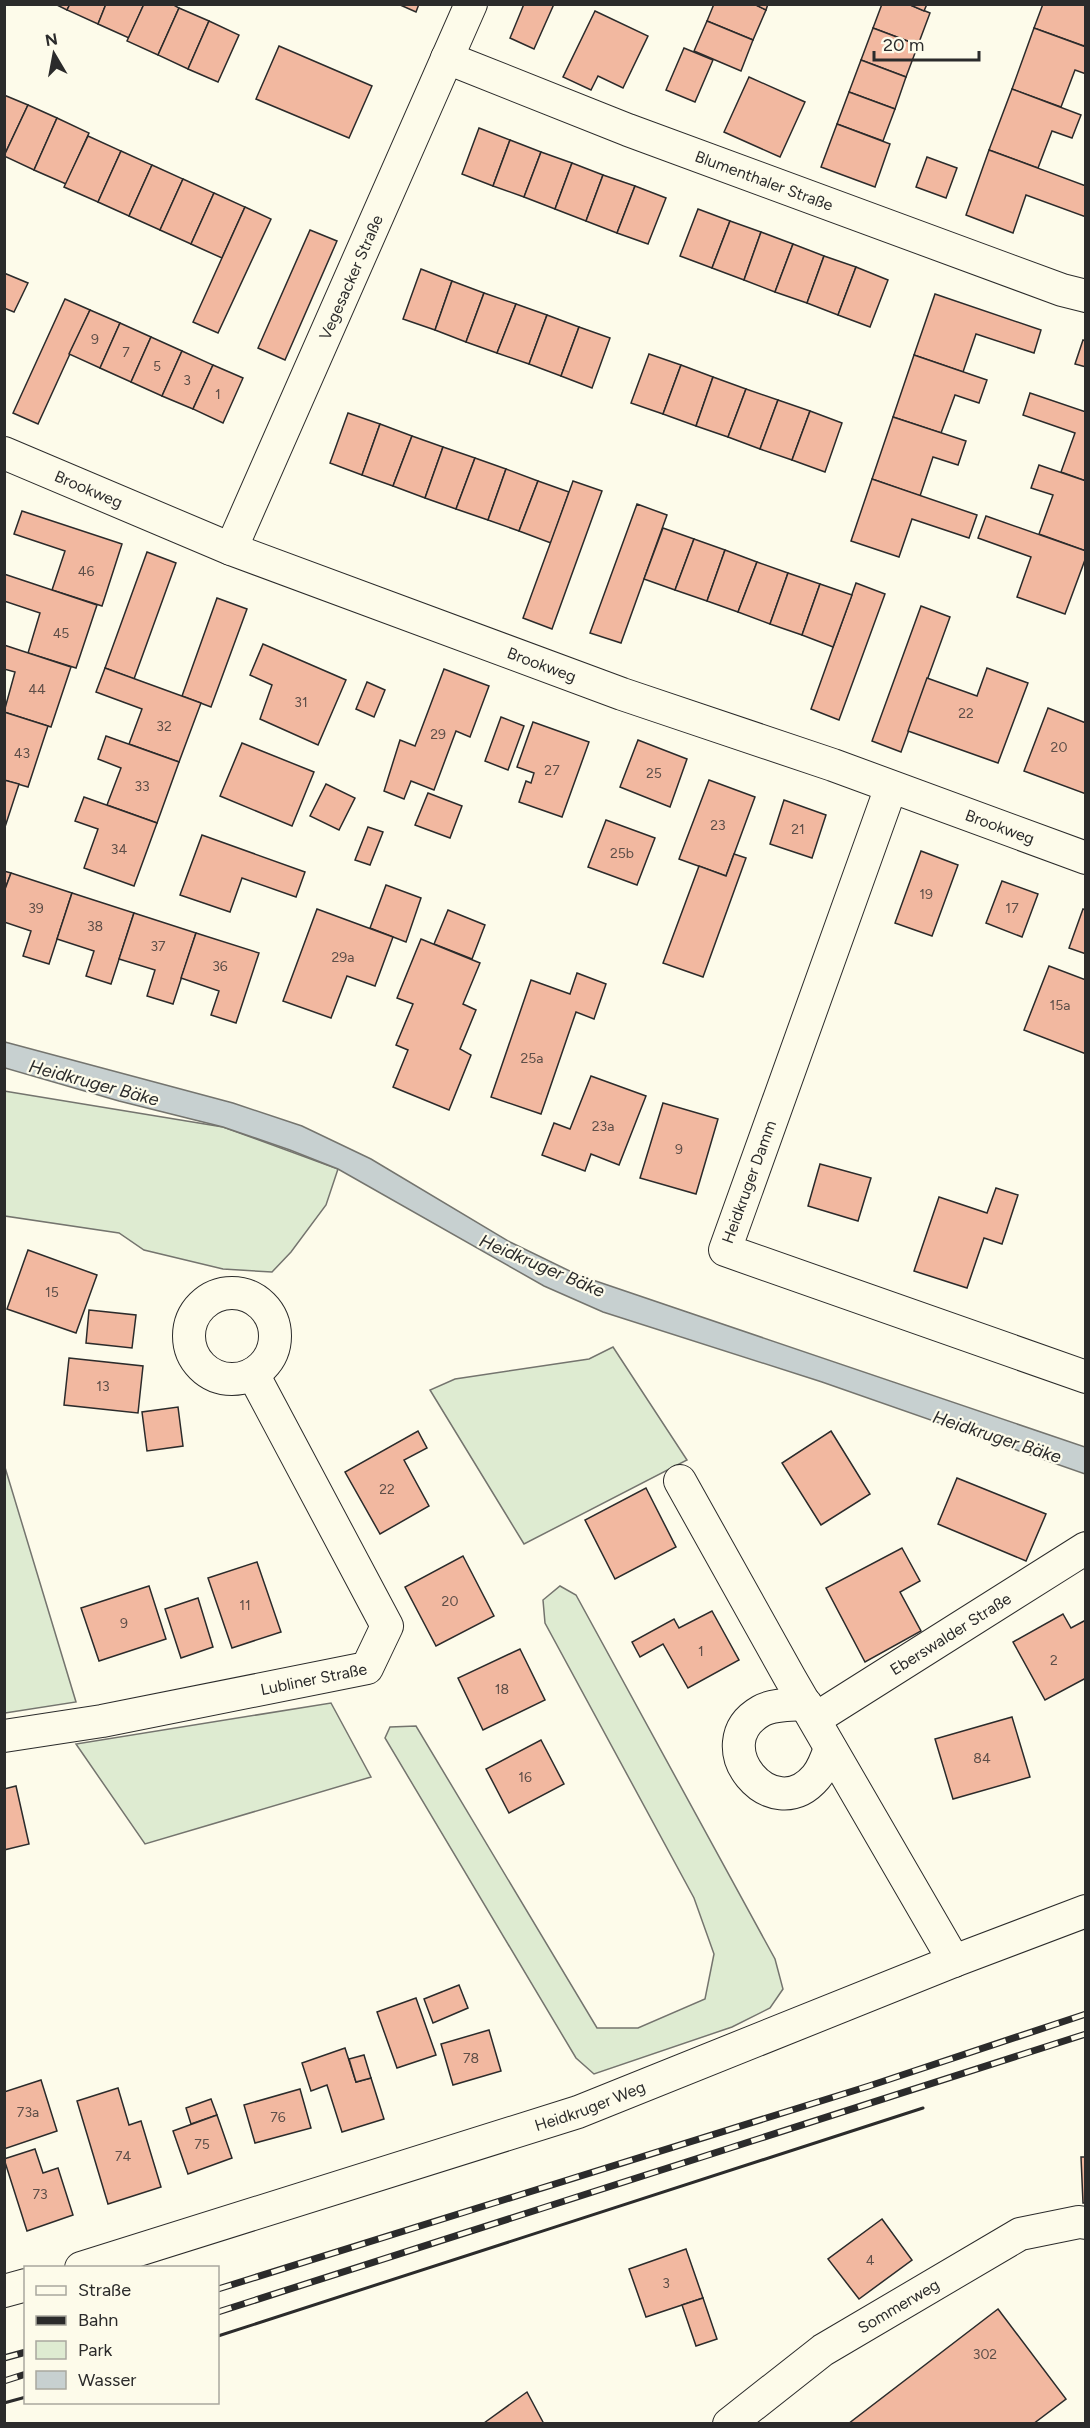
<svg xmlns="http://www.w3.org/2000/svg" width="1090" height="2428" font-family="Figtree,sans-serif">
	<rect width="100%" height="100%" fill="#fdfbea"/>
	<g fill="#deebd1" stroke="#74746e" stroke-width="1.5">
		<polygon points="4,1091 223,1127 338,1169 326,1205 291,1252 272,1272 223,1269 144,1250 119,1233 5,1216"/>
		<polygon points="613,1347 687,1460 524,1544 430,1390 455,1379 589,1359"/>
		<polygon points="4,1464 76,1702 5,1713 4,1713"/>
		<polygon points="560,1586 576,1595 775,1959 783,1989 770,2008 732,2027 594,2074 576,2058 385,1738 390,1727 416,1726 597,2028 638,2028 705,1999 714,1954 694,1898 545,1623 543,1600"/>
		<polygon points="331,1703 371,1777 145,1844 76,1744"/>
	</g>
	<polygon fill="#c7d0d0" stroke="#74746e" stroke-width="1.5" points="5,1042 233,1103 302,1126 371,1159 510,1242 578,1275 1085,1447 1085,1474 822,1382 603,1312 544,1286 338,1169 290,1150 223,1127 119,1101 5,1068"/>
	<g fill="#f2b8a0" stroke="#2b2b2b" stroke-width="1.5">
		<polygon points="55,4 70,4 67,10"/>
		<polygon points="70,4 106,4 98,24 67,10"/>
		<polygon points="106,4 144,4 129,38 98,24"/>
		<polygon points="144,4 172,4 179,8 158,55 127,41"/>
		<polygon points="398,4 419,4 416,12"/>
		<polygon points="524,4 554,4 534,49 510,38"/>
		<polygon points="714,4 754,4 766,10 753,40 707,21"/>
		<polygon points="754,4 768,4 766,10"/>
		<polygon points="882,4 908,4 930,13 918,45 873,28"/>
		<polygon points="908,4 927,4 924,11"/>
		<polygon points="1043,4 1086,4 1086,41 1084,46 1034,28"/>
		<polygon points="179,8 209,21 188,69 158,55"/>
		<polygon points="595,11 648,36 623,88 598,76 591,90 563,77"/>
		<polygon points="209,21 239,35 218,82 188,69"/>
		<polygon points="707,21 753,40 741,71 694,51"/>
		<polygon points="873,28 918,45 906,77 861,60"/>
		<polygon points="1034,28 1086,47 1086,74 1075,70 1061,107 1012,89"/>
		<polygon points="279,46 372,86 349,138 256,99"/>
		<polygon points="684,48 713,60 695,102 666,90"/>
		<polygon points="861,60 906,77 895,109 849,92"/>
		<polygon points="749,77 805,102 780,157 724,132"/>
		<polygon points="1012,89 1081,115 1072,138 1052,131 1038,168 989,150"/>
		<polygon points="849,92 895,109 883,141 837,124"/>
		<polygon points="4,95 28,105 4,156"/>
		<polygon points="28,105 57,118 34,170 4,156"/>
		<polygon points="57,118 89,133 66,184 34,170"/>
		<polygon points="837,124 890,144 875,187 821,167"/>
		<polygon points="479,128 510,140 493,186 462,174"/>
		<polygon points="88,136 121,151 98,202 64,187"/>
		<polygon points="510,140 541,152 524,197 493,186"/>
		<polygon points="989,150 1086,186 1086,217 1026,195 1013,233 966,215"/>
		<polygon points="121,151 152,165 129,216 98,202"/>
		<polygon points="541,152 572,163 555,209 524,197"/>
		<polygon points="927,157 957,168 946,198 916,187"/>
		<polygon points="572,163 603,175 586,221 555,209"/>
		<polygon points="152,165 183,179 160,230 129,216"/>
		<polygon points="603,175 635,186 617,233 586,221"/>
		<polygon points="183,179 214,193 191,244 160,230"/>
		<polygon points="635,186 666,198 648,244 617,233"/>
		<polygon points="214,193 245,207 222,258 191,244"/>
		<polygon points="245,207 271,219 218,333 193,322"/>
		<polygon points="698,209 730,221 712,268 680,256"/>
		<polygon points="730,221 761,232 744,280 712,268"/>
		<polygon points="310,230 337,241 285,360 258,348"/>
		<polygon points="761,232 793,244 775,292 744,280"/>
		<polygon points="793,244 824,256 807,303 775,292"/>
		<polygon points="824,256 856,267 838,315 807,303"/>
		<polygon points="856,267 888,280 870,327 838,315"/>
		<polygon points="421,269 452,281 435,330 403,319"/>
		<polygon points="4,273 28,283 14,312 4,308"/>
		<polygon points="452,281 484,293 466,342 435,330"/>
		<polygon points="484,293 516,304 497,353 466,342"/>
		<polygon points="935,294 1041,330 1034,353 976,334 963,372 914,355"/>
		<polygon points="65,299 90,310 38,424 13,413"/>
		<polygon points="516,304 547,315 529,364 497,353"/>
		<polygon points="90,310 120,323 100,368 69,354"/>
		<polygon points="547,315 579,327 561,376 529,364"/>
		<polygon points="120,323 151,337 131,382 100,368"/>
		<polygon points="579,327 610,338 592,388 561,376"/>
		<polygon points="151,337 182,351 162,396 131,382"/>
		<polygon points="1083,340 1086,341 1086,367 1075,364"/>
		<polygon points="182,351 213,365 193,409 162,396"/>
		<polygon points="649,354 681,365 663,414 631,403"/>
		<polygon points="914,355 987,380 979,403 955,395 941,433 893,417"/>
		<polygon points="213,365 243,378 223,423 193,409"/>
		<polygon points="681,365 713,377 696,426 663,414"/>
		<polygon points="713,377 746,389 728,437 696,426"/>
		<polygon points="746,389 778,400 760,449 728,437"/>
		<polygon points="1030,393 1086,412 1086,481 1061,472 1075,433 1023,415"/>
		<polygon points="778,400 810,411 792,460 760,449"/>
		<polygon points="810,411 842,423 825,472 792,460"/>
		<polygon points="348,413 380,424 362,475 330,463"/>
		<polygon points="893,417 966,441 958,465 933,457 920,496 872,479"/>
		<polygon points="380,424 412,436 393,486 362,475"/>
		<polygon points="412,436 443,447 425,498 393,486"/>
		<polygon points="443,447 475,458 456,509 425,498"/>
		<polygon points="475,458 506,469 488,520 456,509"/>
		<polygon points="1039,465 1086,481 1086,551 1039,534 1053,495 1031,488"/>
		<polygon points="506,469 538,481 519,531 488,520"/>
		<polygon points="872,479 977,515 969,538 912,519 899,557 851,541"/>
		<polygon points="538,481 569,492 551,543 519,531"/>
		<polygon points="573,481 602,491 552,629 523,618"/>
		<polygon points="637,504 667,515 621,643 590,633"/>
		<polygon points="22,511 122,544 102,606 52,590 65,551 14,534"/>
		<polygon points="986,516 1086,551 1086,557 1065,614 1017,597 1031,557 978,538"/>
		<polygon points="663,528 694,539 675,590 644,579"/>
		<polygon points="694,539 725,550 707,601 675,590"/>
		<polygon points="725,550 757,562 738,612 707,601"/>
		<polygon points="147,552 176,563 134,679 105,668"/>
		<polygon points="757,562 788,573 770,624 738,612"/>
		<polygon points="788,573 820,584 802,635 770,624"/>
		<polygon points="4,574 97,605 76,668 28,653 40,613 4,601"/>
		<polygon points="856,583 885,594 839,720 811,709"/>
		<polygon points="820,584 852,595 833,647 802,635"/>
		<polygon points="217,598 247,609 211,707 182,696"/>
		<polygon points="921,606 950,617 901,752 872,741"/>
		<polygon points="263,644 346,680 318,745 260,719 272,685 250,675"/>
		<polygon points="4,645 71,667 51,727 4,712 15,672 4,669"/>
		<polygon points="105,668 201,703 179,762 129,744 142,709 96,692"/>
		<polygon points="987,668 1028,683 998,763 908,731 927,678 977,696"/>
		<polygon points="444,669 489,686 470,737 456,731 434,790 411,781 404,799 384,791 400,740 415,746"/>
		<polygon points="367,682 385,690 374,717 356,709"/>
		<polygon points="1048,708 1086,723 1086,794 1024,771"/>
		<polygon points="4,712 48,726 28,787 4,780"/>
		<polygon points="501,717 524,726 508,770 485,761"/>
		<polygon points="533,722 589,742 562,817 519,802 526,781 531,783 534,773 517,767"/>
		<polygon points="106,736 179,762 157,823 107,805 121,768 98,759"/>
		<polygon points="638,740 687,759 670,807 620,787"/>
		<polygon points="242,743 314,772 292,826 220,796"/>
		<polygon points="4,780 19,784 4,830"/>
		<polygon points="709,780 755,797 726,876 679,859"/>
		<polygon points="326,784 355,798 339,830 310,816"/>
		<polygon points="428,793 462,806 450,838 415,825"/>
		<polygon points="84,797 157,823 134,886 84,868 98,829 75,821"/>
		<polygon points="784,800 826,815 812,858 770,844"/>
		<polygon points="606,820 655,838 637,885 588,867"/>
		<polygon points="368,827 383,832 370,865 355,860"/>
		<polygon points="202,835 305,872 296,897 242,878 230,912 180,895"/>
		<polygon points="921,851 958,865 932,936 895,923"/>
		<polygon points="734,854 746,858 703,977 663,963 699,866 726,876"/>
		<polygon points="4,871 11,873 4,892"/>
		<polygon points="11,873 72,893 49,964 23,956 31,931 4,922 4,892"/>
		<polygon points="1002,881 1038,894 1022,937 986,923"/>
		<polygon points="386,885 421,898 406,942 370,928"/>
		<polygon points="72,893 134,913 111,984 86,976 94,951 57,939"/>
		<polygon points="317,909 393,937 375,986 347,976 331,1018 283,1001"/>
		<polygon points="1083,909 1086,910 1086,954 1069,948"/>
		<polygon points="448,910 485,925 472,959 434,944"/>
		<polygon points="134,913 196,933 173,1004 147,996 155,970 119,959"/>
		<polygon points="196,933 259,953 236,1023 211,1015 219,991 181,978"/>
		<polygon points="421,939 480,963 463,1004 476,1010 460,1049 471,1055 449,1110 393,1087 408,1050 396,1045 413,1004 397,998"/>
		<polygon points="1049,966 1086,980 1086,1054 1024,1030"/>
		<polygon points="577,973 606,984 594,1019 576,1012 541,1114 491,1097 531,980 570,994"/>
		<polygon points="591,1076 646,1096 619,1165 591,1154 585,1171 542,1155 554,1123 570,1129"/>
		<polygon points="663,1103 718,1119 696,1194 640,1178"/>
		<polygon points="820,1164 871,1178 858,1221 808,1206"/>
		<polygon points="996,1188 1018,1195 1002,1244 984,1238 967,1288 914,1271 939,1197 987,1213"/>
		<polygon points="28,1250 97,1275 76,1333 7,1309"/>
		<polygon points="89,1310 136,1315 132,1348 86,1343"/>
		<polygon points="69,1358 143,1366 138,1413 64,1405"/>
		<polygon points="178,1407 183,1446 147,1451 142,1412"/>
		<polygon points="418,1431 427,1448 404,1460 429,1506 380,1534 345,1472"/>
		<polygon points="831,1431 870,1494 821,1525 782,1463"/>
		<polygon points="957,1478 1046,1514 1026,1561 938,1524"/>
		<polygon points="646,1488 676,1547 615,1579 585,1520"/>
		<polygon points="902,1548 920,1581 900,1592 921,1631 865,1662 826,1588"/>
		<polygon points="463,1556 494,1616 436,1646 405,1587"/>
		<polygon points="257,1562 281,1632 232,1648 208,1578"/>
		<polygon points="149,1586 166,1639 99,1661 81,1608"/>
		<polygon points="198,1598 213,1647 181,1658 165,1609"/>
		<polygon points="712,1611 739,1660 688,1688 663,1644 640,1657 632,1642 674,1619 679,1628"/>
		<polygon points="1063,1614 1071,1628 1084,1621 1086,1623 1086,1678 1045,1700 1013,1642"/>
		<polygon points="520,1649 545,1700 483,1730 458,1678"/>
		<polygon points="1012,1717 1030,1777 953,1799 935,1739"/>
		<polygon points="541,1740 564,1784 509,1813 486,1769"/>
		<polygon points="16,1786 29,1844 4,1850 4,1789"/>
		<polygon points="459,1985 468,2008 433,2023 424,1999"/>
		<polygon points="416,1998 436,2055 397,2068 377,2012"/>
		<polygon points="489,2030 501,2071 453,2085 441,2044"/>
		<polygon points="345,2048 356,2082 371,2078 384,2119 342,2132 327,2085 311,2091 302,2063"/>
		<polygon points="364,2055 371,2078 356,2082 349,2059"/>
		<polygon points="41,2080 57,2131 4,2149 4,2092"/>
		<polygon points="118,2088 129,2125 141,2121 161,2187 108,2204 77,2101"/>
		<polygon points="300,2089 311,2128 255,2143 244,2105"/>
		<polygon points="211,2099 217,2115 191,2124 186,2108"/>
		<polygon points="217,2115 232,2158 188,2174 173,2131"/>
		<polygon points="35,2149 43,2173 58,2168 73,2215 27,2231 4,2159"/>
		<polygon points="1081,2157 1086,2157 1086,2203 1083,2203"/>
		<polygon points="882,2219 912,2260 859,2299 828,2259"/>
		<polygon points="686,2249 703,2298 646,2317 629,2269"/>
		<polygon points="703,2298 717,2339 696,2346 682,2305"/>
		<polygon points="998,2309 1066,2399 1033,2424 848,2424"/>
		<polygon points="527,2392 544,2424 485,2424 484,2423"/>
	</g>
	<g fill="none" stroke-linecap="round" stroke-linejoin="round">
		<g stroke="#2b2b2b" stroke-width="34">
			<g id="street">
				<path id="s1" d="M447,58l181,72 434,160 24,6"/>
				<path id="s2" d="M4,453l227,96 391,145 211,71 253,93"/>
				<path id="s3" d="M231,549l240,-545"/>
				<polyline points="891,787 725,1250 1086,1377"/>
				<circle cx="232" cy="1336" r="43"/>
				<polyline points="680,1481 790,1678 954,1961"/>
				<path d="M806,1704c-15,1 -33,0 -45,7 -58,33 11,118 55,66 7,-8 11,-20 14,-29"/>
				<path id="s4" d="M815,1719l271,-171"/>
				<path id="s5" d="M4,1736l98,-15 265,-53 20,-42 -134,-252"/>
				<path id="s6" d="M81,2268l497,-156 376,-151 132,-50"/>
				<polyline points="4,2291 26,2285"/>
				<path id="s7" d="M729,2424l94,-74 197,-116 59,-12 7,1"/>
			</g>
		</g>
		<use href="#street" stroke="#fdfbea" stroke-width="32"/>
		<g stroke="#2b2b2b" stroke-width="7">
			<g id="rail">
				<polyline points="218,2289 869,2086 1086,2014"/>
				<polyline points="218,2312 1086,2034"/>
				<polyline points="4,2358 26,2352"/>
				<polyline points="4,2381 26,2374"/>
			</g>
		</g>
		<use href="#rail" stroke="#fdfbea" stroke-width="4.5" stroke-dasharray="14" stroke-linecap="butt"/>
		<g stroke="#2b2b2b" stroke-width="3">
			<polyline points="218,2336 923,2108"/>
			<polyline points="4,2403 26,2397"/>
		</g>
	</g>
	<g text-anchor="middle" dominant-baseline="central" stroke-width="4.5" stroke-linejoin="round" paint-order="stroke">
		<g font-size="14" fill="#5d4e48">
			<text x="95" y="339">9</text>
			<text x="126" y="352">7</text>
			<text x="157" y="366">5</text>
			<text x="187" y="380">3</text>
			<text x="218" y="394">1</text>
			<text x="86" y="571">46</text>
			<text x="61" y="633">45</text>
			<text x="37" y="689">44</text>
			<text x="301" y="702">31</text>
			<text x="966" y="713">22</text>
			<text x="164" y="726">32</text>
			<text x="438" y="734">29</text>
			<text x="1059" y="747">20</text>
			<text x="22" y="753">43</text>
			<text x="552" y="770">27</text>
			<text x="654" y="773">25</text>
			<text x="142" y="786">33</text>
			<text x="718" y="825">23</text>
			<text x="798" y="829">21</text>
			<text x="119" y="849">34</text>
			<text x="622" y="853">25b</text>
			<text x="926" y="894">19</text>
			<text x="36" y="908">39</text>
			<text x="1012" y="908">17</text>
			<text x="95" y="926">38</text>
			<text x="158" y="946">37</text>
			<text x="343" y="957">29a</text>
			<text x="220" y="966">36</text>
			<text x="1060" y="1005">15a</text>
			<text x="532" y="1058">25a</text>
			<text x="603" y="1126">23a</text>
			<text x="679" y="1149">9</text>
			<text x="52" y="1292">15</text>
			<text x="103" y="1386">13</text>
			<text x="387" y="1489">22</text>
			<text x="450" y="1601">20</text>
			<text x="245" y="1605">11</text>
			<text x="124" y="1623">9</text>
			<text x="701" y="1651">1</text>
			<text x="1054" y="1660">2</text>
			<text x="502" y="1689">18</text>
			<text x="982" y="1758">84</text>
			<text x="525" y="1777">16</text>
			<text x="471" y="2058">78</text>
			<text x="28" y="2112">73a</text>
			<text x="278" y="2117">76</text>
			<text x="202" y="2144">75</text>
			<text x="123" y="2156">74</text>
			<text x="40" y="2194">73</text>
			<text x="870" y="2260">4</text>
			<text x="666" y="2283">3</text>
			<text x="985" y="2354">302</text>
		</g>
		<g font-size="16" fill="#2b2b2b" stroke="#fdfbea">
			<text stroke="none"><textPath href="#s1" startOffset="340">Blumenthaler Straße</textPath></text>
			<text stroke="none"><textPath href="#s3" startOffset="297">Vegesacker Straße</textPath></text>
			<text stroke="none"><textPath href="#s2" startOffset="92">Brookweg</textPath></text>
			<text stroke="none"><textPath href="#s2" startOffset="578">Brookweg</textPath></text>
			<text stroke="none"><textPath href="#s2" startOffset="1064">Brookweg</textPath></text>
			<text transform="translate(749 1182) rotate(-70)">Heidkruger Damm</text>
			<text stroke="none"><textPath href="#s4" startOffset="160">Eberswalder Straße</textPath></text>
			<text stroke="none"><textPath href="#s5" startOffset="315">Lubliner Straße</textPath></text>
			<text stroke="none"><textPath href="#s6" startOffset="534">Heidkruger Weg</textPath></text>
			<text stroke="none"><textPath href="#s7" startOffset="207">Sommerweg</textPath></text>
		</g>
		<g font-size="18" font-style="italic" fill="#2b2b2b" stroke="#fdfbea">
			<text transform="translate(94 1083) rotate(15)">Heidkruger Bäke</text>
			<text transform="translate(542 1266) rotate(23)">Heidkruger Bäke</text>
			<text transform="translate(997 1437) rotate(18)">Heidkruger Bäke</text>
		</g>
	</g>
	<rect width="1090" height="2428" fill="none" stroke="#2b2b2b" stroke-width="12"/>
	<rect x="24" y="2266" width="195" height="138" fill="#fdfbea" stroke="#a9a89e" stroke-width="1.5"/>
	<rect x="36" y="2286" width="30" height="9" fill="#fdfbea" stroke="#a9a89e" stroke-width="1.5"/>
	<text x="78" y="2296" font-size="18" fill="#2b2b2b">Straße</text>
	<rect x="36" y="2316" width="30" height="9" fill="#2b2b2b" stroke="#a9a89e" stroke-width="1.5"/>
	<text x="78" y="2326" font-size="18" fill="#2b2b2b">Bahn</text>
	<rect x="36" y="2341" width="30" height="18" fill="#deebd1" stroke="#a9a89e" stroke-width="1.5"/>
	<text x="78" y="2356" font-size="18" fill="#2b2b2b">Park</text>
	<rect x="36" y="2371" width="30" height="18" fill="#c7d0d0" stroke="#a9a89e" stroke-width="1.5"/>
	<text x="78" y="2386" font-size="18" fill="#2b2b2b">Wasser</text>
	<g transform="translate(54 54) rotate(350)" stroke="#fdfbea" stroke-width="4.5" paint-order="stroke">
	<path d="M0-4.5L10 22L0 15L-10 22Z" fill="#2b2b2b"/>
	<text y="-9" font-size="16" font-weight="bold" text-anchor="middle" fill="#2b2b2b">N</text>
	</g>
	<path d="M874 51v9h105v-9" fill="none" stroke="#2b2b2b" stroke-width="3"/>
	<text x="883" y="51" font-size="18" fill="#2b2b2b" stroke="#fdfbea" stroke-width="4.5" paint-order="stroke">20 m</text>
</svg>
